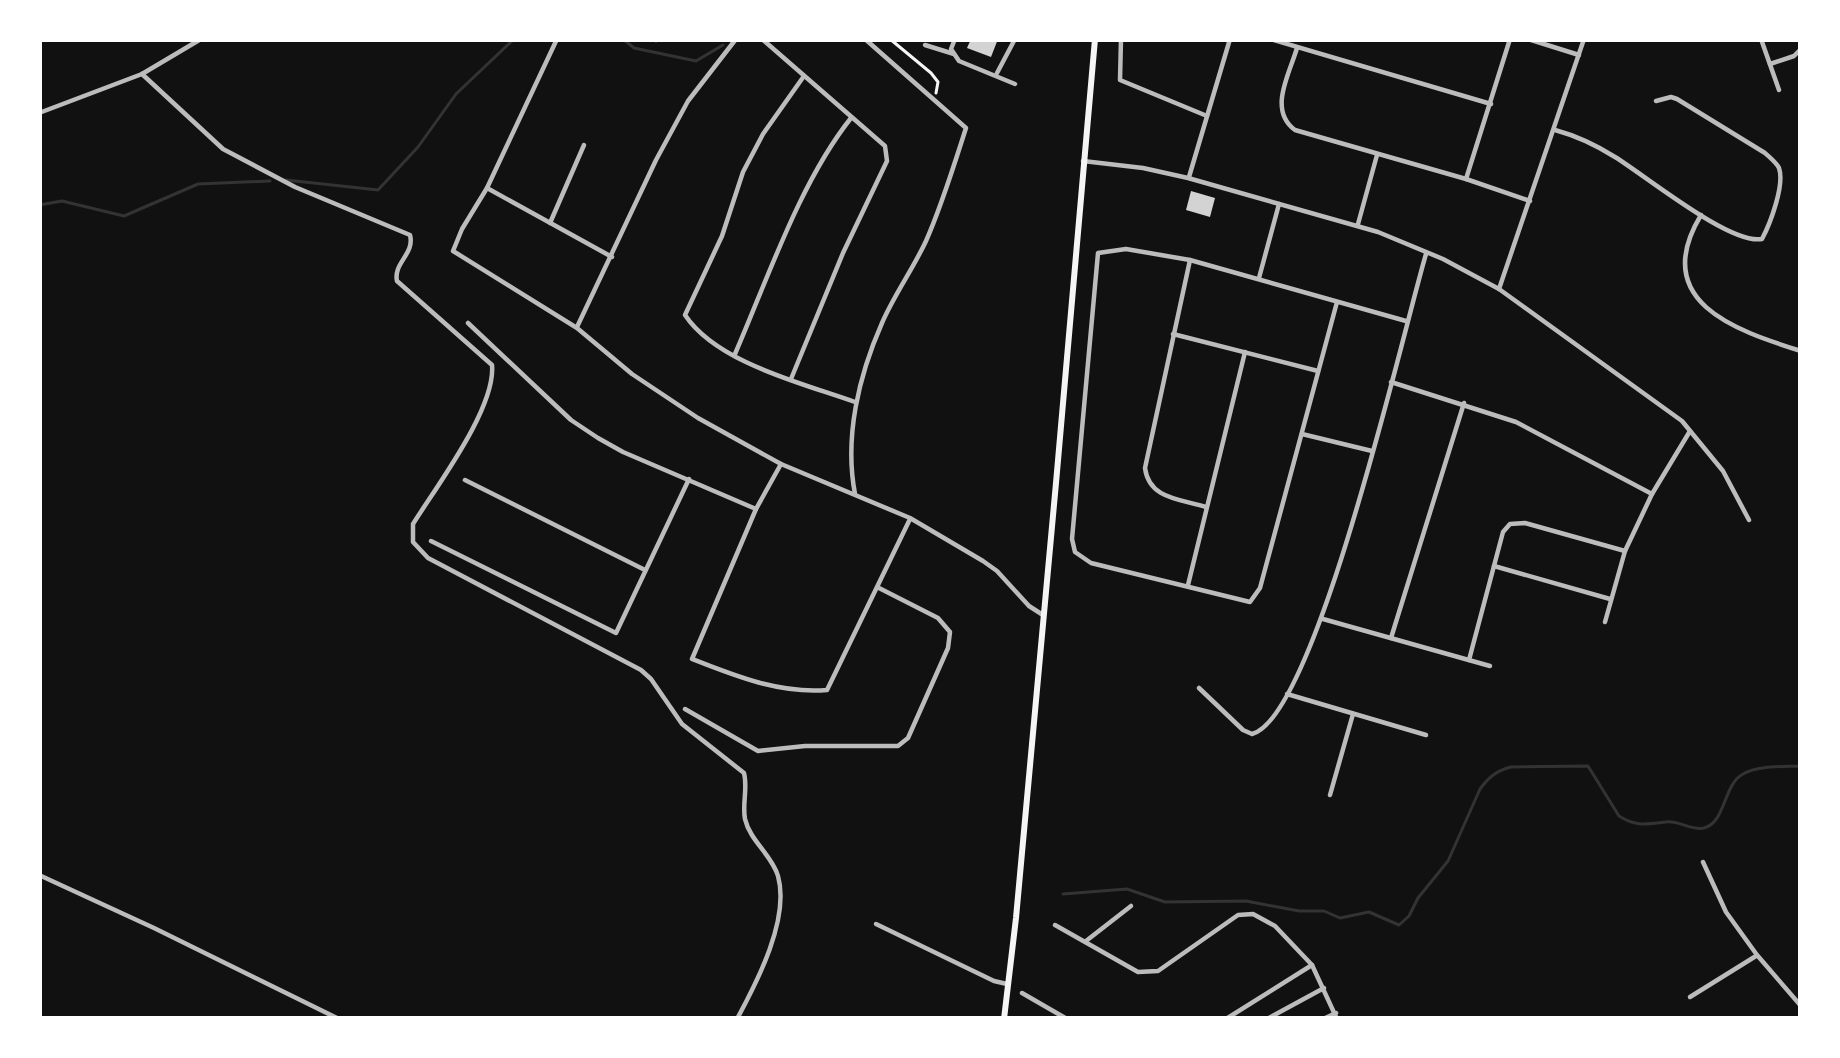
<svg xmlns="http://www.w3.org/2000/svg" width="1840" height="1058" font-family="'Open Sans',sans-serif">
	<rect width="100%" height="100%" fill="#111"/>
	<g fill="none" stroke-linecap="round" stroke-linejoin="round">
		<g stroke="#333" stroke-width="3">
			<polyline points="623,39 634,48 696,61 723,45"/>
			<polyline points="286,180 378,190 418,147 456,94 514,39"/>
			<polyline points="39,205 62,201 124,216 198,184 270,181"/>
			<path d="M1063,894l64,-5 38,13 81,-1 53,10h25l16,7 29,-6 30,13 10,-9 9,-18 30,-37 32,-72c9,-12 16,-18 31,-22l77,-1 31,50c17,11 28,8 47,6 12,-2 26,9 38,6 22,-6 19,-43 39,-54 15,-9 41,-7 58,-8"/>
		</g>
	</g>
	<g fill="#d3d3d3">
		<polygon points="971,39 998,39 991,57 967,48"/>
		<polygon points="1191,191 1215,198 1210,217 1186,210"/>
	</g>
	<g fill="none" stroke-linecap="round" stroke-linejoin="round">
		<polyline stroke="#f5f5f5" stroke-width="3" points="890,39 931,73 938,82 936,93"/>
		<g stroke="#bcbcbc" stroke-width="4.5">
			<polyline points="557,39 487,188 462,229 453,251 577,328 632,374 698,418 781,464 910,518 983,561 997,571 1029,606 1043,615"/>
			<polyline points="762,39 885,146 887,161 843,253 791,379"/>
			<polyline points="955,39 951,49 959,61 1015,84"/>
			<polyline points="1121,39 1120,80 1207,116"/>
			<polyline points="1270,39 1491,104"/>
			<polyline points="1528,39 1579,55"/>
			<polyline points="1761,39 1779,90"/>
			<polyline points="656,40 657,39"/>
			<polyline points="925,45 954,54"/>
			<path d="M1297,48c-8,27 -29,62 -2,82l171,49 64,22"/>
			<polyline points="1770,64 1794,56 1801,49"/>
			<polyline points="997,73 1015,39"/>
			<path d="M142,74l81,75 72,38 115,48c5,19 -17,28 -13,46l95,84c4,43 -56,122 -79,159v18l15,16 213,112 10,9 31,45 62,49c4,15 -2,31 1,46 5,22 27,36 33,57 12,43 -21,106 -41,143"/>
			<path d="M804,76l-41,58 -20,38 -21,64 -37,79c32,48 117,68 170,87"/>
			<polyline points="39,113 142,74 201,39"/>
			<path d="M1555,130c22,6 41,15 60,27 31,19 115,88 147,82 8,-15 23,-54 17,-71 -3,-6 -10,-11 -14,-15l-88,-54 -6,-2 -15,4"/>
			<polyline points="1083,161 1143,168 1188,178 1378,232 1443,259 1499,289 1682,421 1723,471 1749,520"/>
			<polyline points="1189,177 1230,39"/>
			<polyline points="1466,179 1510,39"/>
			<polyline points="487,188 612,257"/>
			<path d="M1701,215c-52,86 33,115 100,136"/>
			<polyline points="550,223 584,145"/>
			<polyline points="1358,224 1377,155"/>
			<path d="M1190,260l-45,208c4,31 35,31 61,39"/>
			<polyline points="1259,278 1279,204"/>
			<polyline points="1499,289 1584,39"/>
			<polyline points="1337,302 1260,588 1250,602 1091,563 1075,552 1072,539 1098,253 1126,249 1190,260 1406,321"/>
			<polyline points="468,323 571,420 598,438 623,452 756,509"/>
			<polyline points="577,327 656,160 688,101 736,39"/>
			<polyline points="1173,334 1318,371"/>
			<path d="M735,354c33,-76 65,-172 116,-236"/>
			<polyline points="1391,382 1516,422 1652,494"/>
			<polyline points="1302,434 1372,451"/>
			<path d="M781,464l-25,45 -64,150c43,17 88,35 135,31l83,-171"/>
			<polyline points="465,480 645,570"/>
			<path d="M855,494c-11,-57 4,-119 27,-171 12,-28 31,-54 44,-82 16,-36 28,-76 40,-113l-101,-89"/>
			<polyline points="431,541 616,633 689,479"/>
			<polyline points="1494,566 1610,599"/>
			<polyline points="1188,585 1245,352"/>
			<polyline points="1323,619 1490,666"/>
			<polyline points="1605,622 1625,551 1652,494 1690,431"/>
			<polyline points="1391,638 1464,403"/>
			<polyline points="1469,660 1503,532 1510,524 1525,523 1625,551"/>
			<path d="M1199,688l44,42 9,4c64,-16 152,-407 174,-480"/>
			<polyline points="1287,694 1426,735"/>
			<polyline points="685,709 758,751 805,746 898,746 908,738 948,648 950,632 938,618 879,588"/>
			<polyline points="1330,795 1353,714"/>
			<polyline points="1703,862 1726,912 1757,955 1801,1006"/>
			<polyline points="39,875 154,928 339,1019"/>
			<polyline points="876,924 994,981 1007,984"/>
			<polyline points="1055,925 1138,972 1158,971 1238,915 1253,914 1275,926 1312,965 1337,1019"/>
			<polyline points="1086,941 1131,906"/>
			<polyline points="1022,993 1067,1019"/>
			<polyline points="1690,997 1756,956"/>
			<polyline points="1226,1019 1312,965"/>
			<polyline points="1267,1019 1324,988"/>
			<polyline points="1323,1019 1336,1013"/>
		</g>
		<polyline stroke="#f5f5f5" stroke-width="6" points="1004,1019 1016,918 1056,483 1095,39"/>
	</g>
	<rect width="1840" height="1058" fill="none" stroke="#ffffff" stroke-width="84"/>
</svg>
